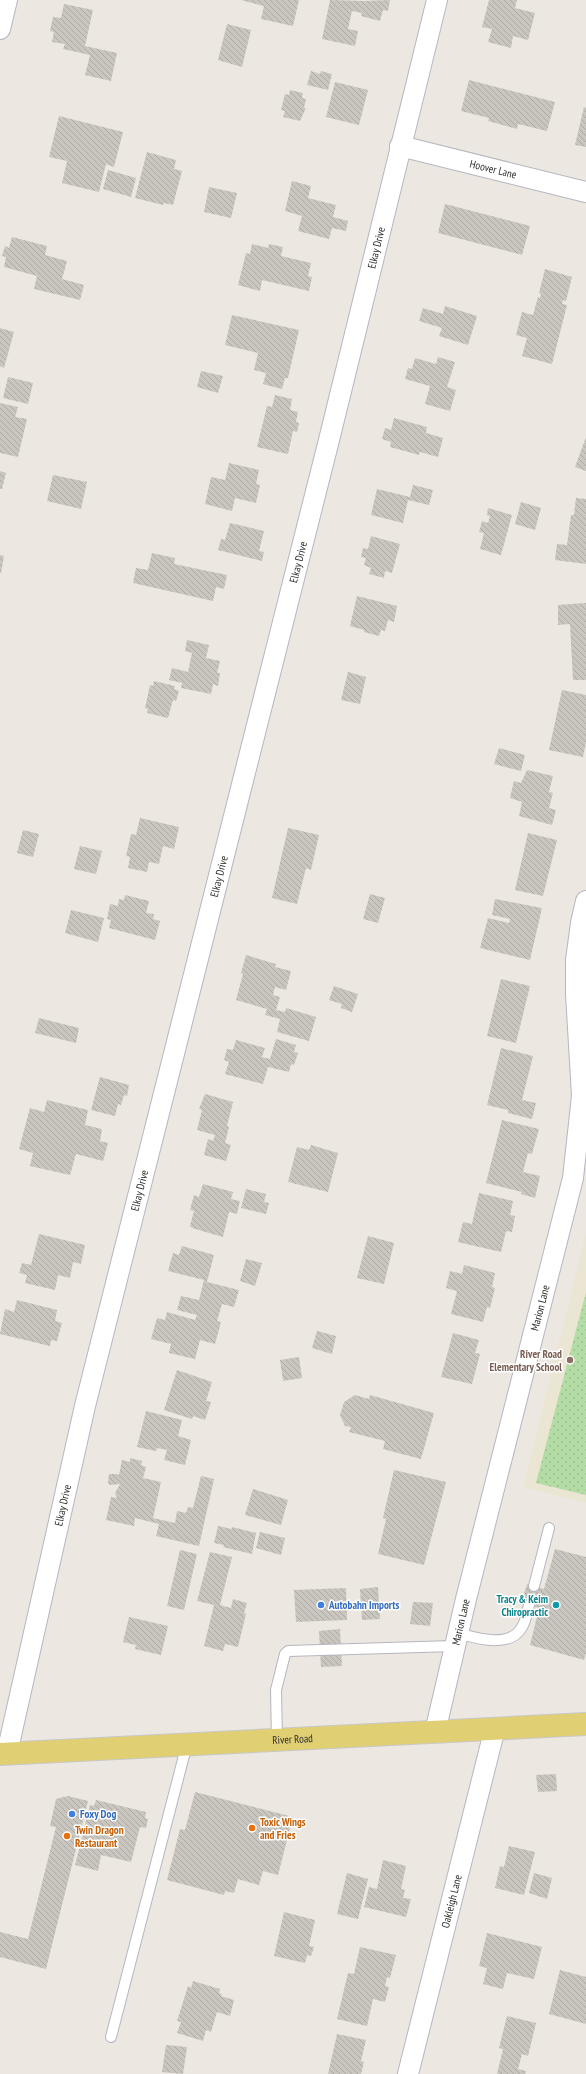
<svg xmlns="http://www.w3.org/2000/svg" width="586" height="2074" font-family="'PT Sans Narrow',sans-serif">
	<defs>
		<pattern id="grass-dots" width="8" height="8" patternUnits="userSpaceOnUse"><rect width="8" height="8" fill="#b4dca5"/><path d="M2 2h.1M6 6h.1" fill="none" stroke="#9bbd8e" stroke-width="1.8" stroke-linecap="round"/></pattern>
		<pattern id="building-back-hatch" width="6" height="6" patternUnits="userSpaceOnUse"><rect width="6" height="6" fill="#c9c6bf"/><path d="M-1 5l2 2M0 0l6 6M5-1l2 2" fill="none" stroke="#adaaa4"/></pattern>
	</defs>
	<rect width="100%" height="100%" fill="#ece8e1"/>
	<polygon fill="#ebe5d3" points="586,1233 586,1503 523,1487"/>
	<polygon fill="url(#grass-dots)" points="586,1292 586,1495 536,1483"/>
	<g fill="url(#building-back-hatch)">
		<polygon points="241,0 299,0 293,26 261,19 264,6"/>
		<polygon points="330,0 364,1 390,0 388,11 383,10 380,21 361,16 362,13 352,11 348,29 358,31 355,46 322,39"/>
		<polygon points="489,0 517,0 515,8 535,13 528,40 513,36 511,48 488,42 492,29 482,27"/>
		<polygon points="64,4 93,10 85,46 117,53 111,81 85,75 90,55 63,49 65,44 52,42 54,32 50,31 53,17 61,18"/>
		<polygon points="227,24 251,30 242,67 218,60"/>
		<polygon points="311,71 320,74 321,71 332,74 328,90 307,85"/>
		<polygon points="469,80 555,102 547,131 518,124 517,129 488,121 489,118 461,111"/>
		<polygon points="335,82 368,90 359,125 326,117"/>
		<polygon points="290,90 303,93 302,98 306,99 304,108 306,108 300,121 283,117 285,111 281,110 285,94 289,95"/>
		<polygon points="584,107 586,108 586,147 575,145"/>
		<polygon points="59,116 123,132 114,167 106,164 99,192 62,183 67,161 49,157"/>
		<polygon points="147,152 176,160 174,169 182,171 173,205 164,203 163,205 135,198"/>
		<polygon points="108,170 136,178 131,197 103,189"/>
		<polygon points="292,181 311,186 308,198 336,205 333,217 348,221 346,231 332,228 329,239 298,231 302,216 285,211"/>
		<polygon points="209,187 237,193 231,218 204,212"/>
		<polygon points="445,204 530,226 522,255 438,233"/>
		<polygon points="12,237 47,246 45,255 67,261 62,279 84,285 80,300 34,289 37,276 4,267 6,257 2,256 5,246 9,248"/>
		<polygon points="252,244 268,248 269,244 283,247 281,256 311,263 308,276 312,277 309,291 262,280 260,291 238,285 246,253 250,254"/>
		<polygon points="545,269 572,277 566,301 563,300 562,304 567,305 552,364 522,356 527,338 516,335 522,312 533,315 538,297 540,298 541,294 539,293"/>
		<polygon points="445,306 477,316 468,345 439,336 442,328 419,321 423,308 443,314"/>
		<polygon points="232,315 299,330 288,378 285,378 282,389 263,384 266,373 254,370 258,353 225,345"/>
		<polygon points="0,328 14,332 4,368 0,366"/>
		<polygon points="438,357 455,362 447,387 456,390 450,411 425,404 430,386 405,379 408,368 412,369 415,358 436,364"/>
		<polygon points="201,371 223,376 218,393 197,387"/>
		<polygon points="8,377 33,383 28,404 3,398"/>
		<polygon points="275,395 292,399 290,410 298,412 296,422 299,423 297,432 293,431 288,454 257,447 267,406 272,407"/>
		<polygon points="0,403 18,407 15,417 27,419 18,457 0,453"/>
		<polygon points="394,418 427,427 426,433 443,438 438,457 420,452 419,455 390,447 391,442 382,439 385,428 391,430"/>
		<polygon points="586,437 586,471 575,467"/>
		<polygon points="229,463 259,470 256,484 260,485 256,503 235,498 232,511 205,504 211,477 225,480"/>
		<polygon points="0,471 6,473 2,489 0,489"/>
		<polygon points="53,475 87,482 81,509 47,501"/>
		<polygon points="413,485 433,490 429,505 408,500 403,523 371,515 377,489 410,497"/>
		<polygon points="576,498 586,499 586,564 555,560 557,544 567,545 571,515 574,515"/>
		<polygon points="521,502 541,508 535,530 515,524"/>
		<polygon points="488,508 512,515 501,555 480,549 484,533 479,532 482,521 488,523 490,516 487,515"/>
		<polygon points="230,523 264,531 259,551 264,552 262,561 218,550 221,539 225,540"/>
		<polygon points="371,536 400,544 392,573 385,571 384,578 369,574 371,568 364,565 366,558 361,557 363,548 368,549"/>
		<polygon points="152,553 175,558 174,564 227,575 224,589 216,587 213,601 133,583 136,568 148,570"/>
		<polygon points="0,555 4,556 1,573 0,573"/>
		<polygon points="357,596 397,606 394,622 388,620 385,631 381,630 379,636 364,632 364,630 350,626"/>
		<polygon points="586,603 586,680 573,680 570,624 558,625 558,605"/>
		<polygon points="187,640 209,645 206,658 220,661 217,673 220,673 218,686 213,684 211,694 181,688 182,683 169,680 172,668 188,672 192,653 185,651"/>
		<polygon points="348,672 366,677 360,704 341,700"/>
		<polygon points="154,681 175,686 174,689 179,691 176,701 173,700 168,718 147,713 148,709 145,708 150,685 153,686"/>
		<polygon points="562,690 586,695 586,742 583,757 549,750"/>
		<polygon points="499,748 525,755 521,771 494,764"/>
		<polygon points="527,770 553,776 549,792 553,793 549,808 556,810 552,825 519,816 522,802 510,798 514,781 521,783"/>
		<polygon points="140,818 179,827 174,849 163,846 159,864 149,862 147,872 128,868 130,857 126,856 131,834 136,835"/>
		<polygon points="288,828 319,835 311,870 306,868 297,904 272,898"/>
		<polygon points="23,830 39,834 33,857 17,853"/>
		<polygon points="528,833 557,840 543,896 515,890"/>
		<polygon points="80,846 102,851 96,874 74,869"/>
		<polygon points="370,894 385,898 378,923 363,919"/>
		<polygon points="125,895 149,901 146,913 154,914 153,919 160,921 155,940 109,928 111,920 107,919 110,904 118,906 119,899 124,900"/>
		<polygon points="495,899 542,908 530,960 480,948 488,918 509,923 510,919 492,915"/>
		<polygon points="71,910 104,918 98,942 65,933"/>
		<polygon points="246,955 276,964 275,967 291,971 286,990 275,987 273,995 280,997 276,1010 285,1012 286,1008 316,1017 309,1041 277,1032 280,1019 265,1015 267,1009 236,1000 243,974 241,973"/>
		<polygon points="501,979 530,986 516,1043 487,1036"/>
		<polygon points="334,986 358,994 352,1012 341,1008 342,1004 329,1000"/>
		<polygon points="39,1018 79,1028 76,1043 35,1033"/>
		<polygon points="276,1039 296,1045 294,1052 298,1053 294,1065 291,1064 289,1072 268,1067 263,1084 225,1074 229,1062 224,1060 227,1049 233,1050 236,1040 265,1048 262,1057 270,1059"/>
		<polygon points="501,1048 533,1056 522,1100 536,1103 532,1119 508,1113 508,1110 487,1105"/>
		<polygon points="100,1077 129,1085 127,1096 124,1095 121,1105 118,1104 115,1116 91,1110"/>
		<polygon points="205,1094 233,1102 227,1126 229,1127 225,1143 231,1145 226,1161 204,1155 208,1139 213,1141 215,1135 197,1130 202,1110 199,1109"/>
		<polygon points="47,1100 88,1110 85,1125 102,1129 100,1141 108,1143 103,1161 76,1154 70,1175 30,1166 33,1153 19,1149 30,1108 44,1112"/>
		<polygon points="502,1120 539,1129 532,1154 528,1153 523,1172 540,1176 535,1198 521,1194 522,1192 486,1183"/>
		<polygon points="311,1145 338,1153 328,1192 288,1182 297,1147 309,1150"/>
		<polygon points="203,1184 233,1192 231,1199 240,1201 237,1214 229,1212 223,1237 192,1228 190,1226 194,1211 190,1210 194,1195 199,1197"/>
		<polygon points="246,1189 266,1194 264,1202 269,1203 266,1214 241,1208"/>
		<polygon points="479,1193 513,1201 510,1215 515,1216 512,1232 506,1231 501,1252 458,1242 463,1222 472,1224"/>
		<polygon points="39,1234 85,1245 81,1264 73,1262 70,1278 58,1275 55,1290 25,1283 27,1275 19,1273 22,1263 31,1265"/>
		<polygon points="368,1236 394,1243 384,1284 357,1278"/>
		<polygon points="182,1246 214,1255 207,1282 239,1290 234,1307 222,1304 217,1321 221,1322 215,1344 200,1340 195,1359 169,1353 171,1344 151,1339 157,1318 165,1320 167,1312 195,1320 197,1315 177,1310 181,1296 199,1300 204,1280 168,1271 173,1253 179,1255"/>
		<polygon points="246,1259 262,1263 255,1286 240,1281"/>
		<polygon points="464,1265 495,1273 492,1287 495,1288 490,1308 487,1307 483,1322 451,1314 457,1291 446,1288 450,1271 462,1274"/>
		<polygon points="17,1300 57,1310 55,1321 62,1323 57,1341 51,1340 50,1346 0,1334 5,1309 14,1312"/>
		<polygon points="317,1331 336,1336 332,1354 312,1348"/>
		<polygon points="453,1333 479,1340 475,1353 480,1354 472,1384 441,1377"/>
		<polygon points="299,1357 302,1378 283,1381 280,1360"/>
		<polygon points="177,1370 212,1382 206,1401 211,1402 205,1420 193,1416 192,1419 164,1410"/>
		<polygon points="355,1395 369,1399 370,1395 434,1413 421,1459 383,1449 385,1441 349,1432 351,1427 345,1426 340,1415 344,1402"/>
		<polygon points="146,1411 182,1420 178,1436 191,1440 185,1465 164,1460 167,1450 157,1448 156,1451 137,1447"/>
		<polygon points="130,1458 142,1461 141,1465 146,1467 143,1478 161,1482 153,1518 175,1523 177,1511 186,1513 188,1507 193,1508 201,1476 214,1479 199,1546 156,1536 159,1524 135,1518 134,1526 106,1520 111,1497 117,1498 115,1493 120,1484 110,1485 108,1483 109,1474 117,1474 119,1475 122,1460 130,1462"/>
		<polygon points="394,1470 446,1482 424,1565 378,1554 386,1519 383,1518"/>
		<polygon points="253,1489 288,1500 281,1525 245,1515"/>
		<polygon points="218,1526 232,1529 232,1527 256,1533 252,1554 223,1547 224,1545 214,1543"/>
		<polygon points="260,1532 285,1538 281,1555 256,1548"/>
		<polygon points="555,1549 586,1557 586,1653 584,1660 530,1645 539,1608 521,1604 527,1584 544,1589"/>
		<polygon points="180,1550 197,1554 184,1610 167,1606"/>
		<polygon points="210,1552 232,1557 220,1605 231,1608 233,1599 247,1603 244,1613 246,1614 238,1647 225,1644 223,1651 204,1646 214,1605 197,1601"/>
		<polygon points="378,1587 380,1619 362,1620 360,1589"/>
		<polygon points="346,1588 347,1620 296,1622 294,1590"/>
		<polygon points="413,1602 433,1603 430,1626 410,1624"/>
		<polygon points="129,1617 168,1626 161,1655 135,1649 136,1645 123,1642"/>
		<polygon points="340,1629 342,1666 321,1667 319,1631"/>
		<polygon points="556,1774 557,1791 538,1792 536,1775"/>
		<polygon points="195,1792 293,1817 278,1875 263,1871 259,1885 238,1879 234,1893 225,1891 224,1895 167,1880 180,1829 185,1830"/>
		<polygon points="68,1796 88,1801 46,1969 0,1957 0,1932 28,1939 56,1827 50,1826 56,1799"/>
		<polygon points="96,1800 146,1812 145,1818 148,1819 146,1828 140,1827 131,1862 101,1855 98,1871 75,1865 90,1805 94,1806"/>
		<polygon points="509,1846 535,1852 524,1895 495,1888 500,1866 504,1867"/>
		<polygon points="383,1860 406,1866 401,1889 405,1890 403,1898 411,1899 406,1917 364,1907 369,1887 377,1889"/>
		<polygon points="347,1873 368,1879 358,1919 337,1914"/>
		<polygon points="534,1873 552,1878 547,1899 529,1893"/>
		<polygon points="284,1912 315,1920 309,1946 314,1947 311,1956 307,1955 305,1963 274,1956"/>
		<polygon points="487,1933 542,1947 534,1979 507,1973 503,1989 483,1984 487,1968 479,1966"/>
		<polygon points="360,1947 396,1955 390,1978 387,1977 385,1986 389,1987 385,2002 373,1999 367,2026 337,2019 348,1973 354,1974"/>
		<polygon points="560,1970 586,1977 586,2024 549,2014"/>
		<polygon points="193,1981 220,1989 219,1993 222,1994 221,1996 234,2000 230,2016 217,2012 211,2032 206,2030 203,2041 177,2033 181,2022 177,2021 188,1986 191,1988"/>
		<polygon points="507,2016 536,2023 528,2056 522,2054 518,2069 526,2071 525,2074 497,2074 503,2049 499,2048"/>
		<polygon points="337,2034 366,2040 361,2061 364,2062 361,2074 328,2074"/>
		<polygon points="166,2045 187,2047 183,2074 162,2072"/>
	</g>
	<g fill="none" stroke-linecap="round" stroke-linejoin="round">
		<g stroke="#b5b6bf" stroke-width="12">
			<g id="service">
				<polyline points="534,1586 549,1528"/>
				<path d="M457,1633c19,5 53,16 65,-6 4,-6 5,-15 7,-22"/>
				<polyline points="277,1740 276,1690 285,1654 288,1651 454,1646"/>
				<polyline points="111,2037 187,1744"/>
			</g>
		</g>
		<g stroke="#b5b6bf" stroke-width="22">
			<g id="minor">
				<polyline points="0,29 7,0"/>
				<path id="s1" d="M400,146l186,46"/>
				<path id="s2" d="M435,1732l31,-133 107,-421 9,-82 -6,-102v-34l5,-37 5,-22"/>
				<path id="s3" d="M7,1753l78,-347 244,-966 108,-440"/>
				<path id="s4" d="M408,2074l87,-346"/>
			</g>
		</g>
		<g stroke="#c8c8c8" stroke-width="24">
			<g id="primary">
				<path id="s5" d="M0,1754l586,-30"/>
			</g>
		</g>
		<use href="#service" stroke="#fff" stroke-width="10"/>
		<use href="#minor" stroke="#fff" stroke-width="20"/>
		<use href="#primary" stroke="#e0cf73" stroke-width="22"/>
	</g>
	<circle fill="#8d6e63" stroke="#fff" stroke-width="1.5" cx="570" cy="1360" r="4"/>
	<g fill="#3f7fe0" stroke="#fff" stroke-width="1.5">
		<circle cx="321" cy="1605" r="4"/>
		<circle cx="72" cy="1814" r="4"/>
	</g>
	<circle fill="#0f9aa8" stroke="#fff" stroke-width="1.5" cx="556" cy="1605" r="4"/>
	<g fill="#e8710a" stroke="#fff" stroke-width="1.5">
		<circle cx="252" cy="1828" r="4"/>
		<circle cx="67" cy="1836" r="4"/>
	</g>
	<g text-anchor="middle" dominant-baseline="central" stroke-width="3" stroke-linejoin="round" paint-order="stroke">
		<g font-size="11" fill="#2d2d2d" stroke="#fff">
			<text stroke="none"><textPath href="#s1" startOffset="96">Hoover Lane</textPath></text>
			<text stroke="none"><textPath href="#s3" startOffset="1550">Elkay Drive</textPath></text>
			<text stroke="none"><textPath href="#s3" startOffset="1226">Elkay Drive</textPath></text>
			<text stroke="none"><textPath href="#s3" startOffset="902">Elkay Drive</textPath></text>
			<text stroke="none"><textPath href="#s3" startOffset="578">Elkay Drive</textPath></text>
			<text stroke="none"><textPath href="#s2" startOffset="437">Marion Lane</textPath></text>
			<text stroke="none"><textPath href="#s3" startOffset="254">Elkay Drive</textPath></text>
			<text stroke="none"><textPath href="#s2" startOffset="113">Marion Lane</textPath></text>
			<text stroke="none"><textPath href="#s5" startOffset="293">River Road</textPath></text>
			<text stroke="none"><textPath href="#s4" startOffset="178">Oakleigh Lane</textPath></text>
		</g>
		<g font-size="11" font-weight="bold" fill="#785e54" stroke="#fff" text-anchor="end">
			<text x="562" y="1354">River Road<tspan x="562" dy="13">Elementary School</tspan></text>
		</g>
		<g font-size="11" font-weight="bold" fill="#0d838f" stroke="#fff" text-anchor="end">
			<text x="548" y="1599">Tracy &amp; Keim<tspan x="548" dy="13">Chiropractic</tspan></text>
		</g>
		<g font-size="11" font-weight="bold" fill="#366cbe" stroke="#fff" text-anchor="start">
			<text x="329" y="1605">Autobahn Imports</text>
			<text x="80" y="1814">Foxy Dog</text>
		</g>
		<g font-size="11" font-weight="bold" fill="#c56008" stroke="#fff" text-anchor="start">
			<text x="260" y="1822">Toxic Wings<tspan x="260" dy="13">and Fries</tspan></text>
			<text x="75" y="1830">Twin Dragon<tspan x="75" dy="13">Restaurant</tspan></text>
		</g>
	</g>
</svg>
